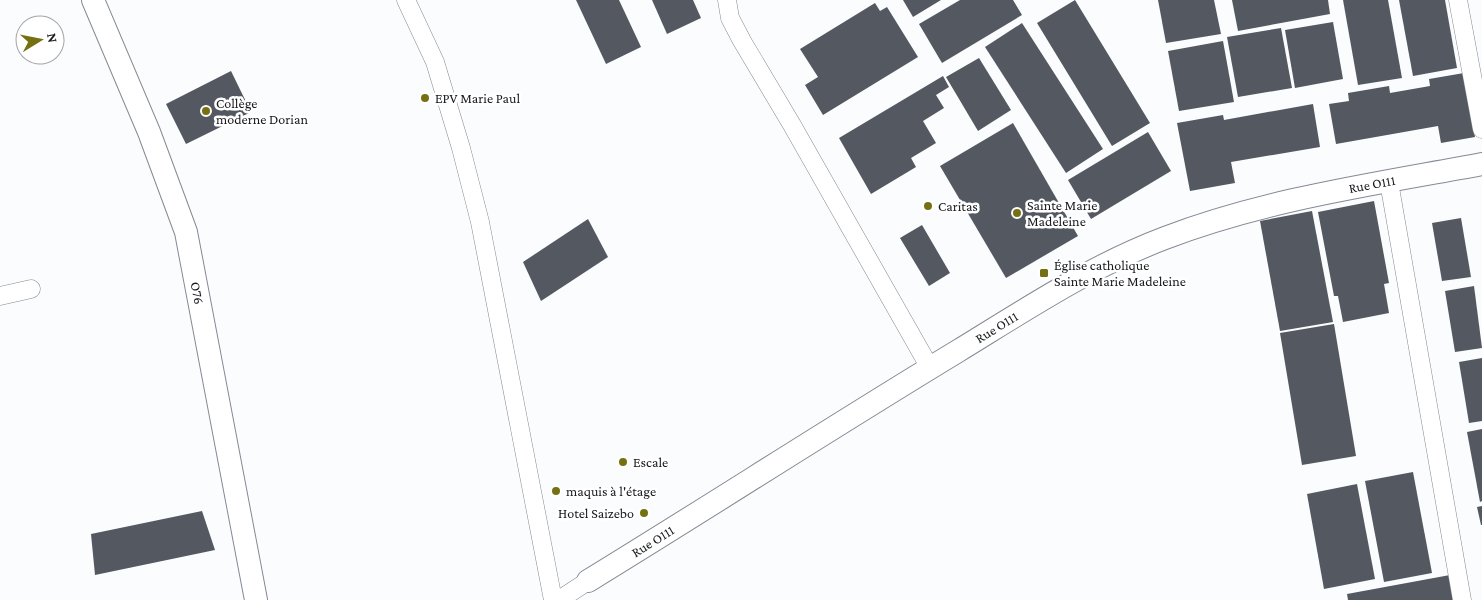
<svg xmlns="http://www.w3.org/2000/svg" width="1482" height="600" font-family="'Crimson Pro',serif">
	<rect width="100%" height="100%" fill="#fbfcfe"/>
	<g fill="#535861">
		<polygon points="576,0 619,0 641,47 606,64"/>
		<polygon points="652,0 693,0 701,18 667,34"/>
		<polygon points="903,0 941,0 913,17"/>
		<polygon points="960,0 1013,0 1022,15 942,63 919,24"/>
		<polygon points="1075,0 1150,123 1112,146 1037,23"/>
		<polygon points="1158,0 1214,0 1221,34 1166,43"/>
		<polygon points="1232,0 1328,0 1330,14 1238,31"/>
		<polygon points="1343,0 1388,0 1402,78 1358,85"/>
		<polygon points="1399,0 1445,0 1457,68 1413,76"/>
		<polygon points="875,3 880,11 887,7 918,57 823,115 805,85 818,77 800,49"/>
		<polygon points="1333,22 1343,79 1295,88 1285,30"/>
		<polygon points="1022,23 1103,149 1066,173 985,47"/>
		<polygon points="1281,28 1292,88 1238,97 1227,37"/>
		<polygon points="1223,41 1234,102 1179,111 1168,51"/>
		<polygon points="979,58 1011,110 978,131 946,77"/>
		<polygon points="231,71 251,112 186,144 166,104"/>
		<polygon points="1464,73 1475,137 1441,143 1438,126 1336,144 1329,104 1349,101 1348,93 1389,86 1390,93 1430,86 1429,79"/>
		<polygon points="943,76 949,87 936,95 944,108 923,121 936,143 911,158 916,167 871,194 839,138"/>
		<polygon points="1313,104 1320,147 1231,162 1235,183 1190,191 1177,123 1223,115 1224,120"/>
		<polygon points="1013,123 1078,236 1006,278 940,166"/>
		<polygon points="1148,132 1171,171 1091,219 1068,180"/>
		<polygon points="1374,201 1389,283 1384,284 1389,313 1343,322 1338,296 1334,296 1318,212"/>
		<polygon points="1312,211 1333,322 1280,331 1260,221"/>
		<polygon points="1461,218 1471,277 1442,281 1432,223"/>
		<polygon points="588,219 608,257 541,301 523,262"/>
		<polygon points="922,225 950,273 929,286 900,238"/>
		<polygon points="1474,286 1482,348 1455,352 1445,291"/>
		<polygon points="1334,324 1356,456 1302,465 1280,333"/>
		<polygon points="1482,358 1482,421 1469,423 1459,362"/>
		<polygon points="1482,429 1482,501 1480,502 1467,432"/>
		<polygon points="1413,472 1432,573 1384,582 1365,481"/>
		<polygon points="1357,484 1375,579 1324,589 1307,494"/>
		<polygon points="1482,506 1482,525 1481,525 1477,507"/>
		<polygon points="202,511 215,550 95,575 91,534"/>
		<polygon points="1450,575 1455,600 1348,600 1347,594"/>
	</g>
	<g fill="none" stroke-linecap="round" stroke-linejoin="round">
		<g stroke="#848994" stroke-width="19">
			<g id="minor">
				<polyline points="406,0 435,62 461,148 480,222 553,600"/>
				<polyline points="727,0 730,18 742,41 792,125 930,368"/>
				<polyline points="1458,0 1482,129"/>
				<polyline points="1389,182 1462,600"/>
				<polyline points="0,296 31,289"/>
				<polyline points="559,600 588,581"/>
			</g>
		</g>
		<g stroke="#848994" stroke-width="24">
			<g id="tertiary">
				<path id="s1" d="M93,0l56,132 37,100 70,368"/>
				<path id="s2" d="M588,581c124,-76 246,-155 370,-230 67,-41 133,-85 207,-113 102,-39 210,-54 317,-74"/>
			</g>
		</g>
		<use href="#minor" stroke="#fff" stroke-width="18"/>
		<use href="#tertiary" stroke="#fff" stroke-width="22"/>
	</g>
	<g fill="#757113" stroke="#fff" stroke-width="2">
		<circle cx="425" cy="98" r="5"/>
		<circle cx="206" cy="111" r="5"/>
		<circle cx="928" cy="206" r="5"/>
		<circle cx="1017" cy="213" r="5"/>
		<rect x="1039" y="268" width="10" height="10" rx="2.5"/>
		<circle cx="623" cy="462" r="5"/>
		<circle cx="556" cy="491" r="5"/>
		<circle cx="644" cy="513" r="5"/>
	</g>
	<g text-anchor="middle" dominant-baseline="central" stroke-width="5" stroke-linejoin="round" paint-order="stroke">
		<g font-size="14" fill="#18191d" stroke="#fff" text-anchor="start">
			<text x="435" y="98">EPV Marie Paul</text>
			<text x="216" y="103">Collège<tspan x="216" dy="16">moderne Dorian</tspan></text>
			<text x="1027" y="205">Sainte Marie<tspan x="1027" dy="16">Madeleine</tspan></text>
			<text x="938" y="206">Caritas</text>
			<text x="1054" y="265">Église catholique<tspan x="1054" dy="16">Sainte Marie Madeleine</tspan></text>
			<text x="633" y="462">Escale</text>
			<text x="566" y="491">maquis à l'étage</text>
			<text x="634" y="513" text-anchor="end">Hotel Saizebo</text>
		</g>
		<g font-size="14" fill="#18191d" stroke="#fff">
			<text stroke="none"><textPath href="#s2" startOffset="886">Rue O111</textPath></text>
			<text stroke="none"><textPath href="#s1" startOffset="312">O76</textPath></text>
			<text stroke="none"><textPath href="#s2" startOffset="481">Rue O111</textPath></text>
			<text stroke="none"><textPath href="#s2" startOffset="76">Rue O111</textPath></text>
		</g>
	</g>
	<g transform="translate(40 40) rotate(80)"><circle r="24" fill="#ffffff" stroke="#a3a3a5"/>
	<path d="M0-4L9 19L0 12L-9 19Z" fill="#757113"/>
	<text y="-8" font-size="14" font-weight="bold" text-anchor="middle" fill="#18191d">N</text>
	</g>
</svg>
